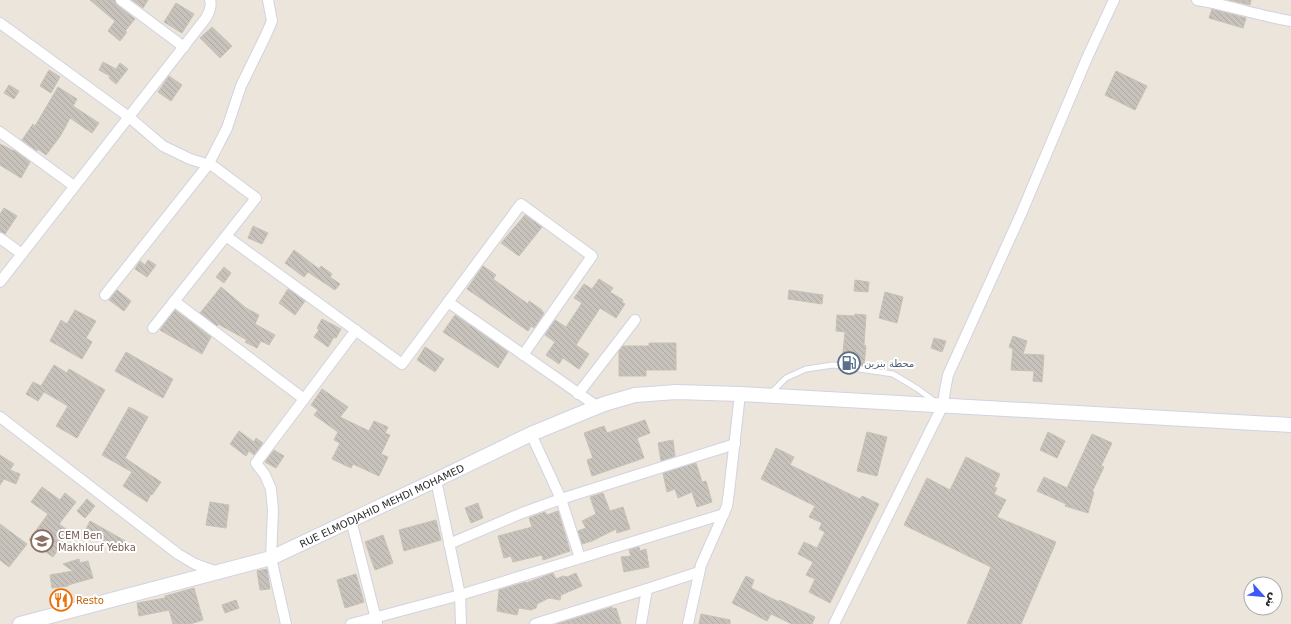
<svg xmlns="http://www.w3.org/2000/svg" width="1291" height="624" font-family="'DejaVu Sans','Noto Naskh Arabic',sans-serif">
	<defs>
		<pattern id="building-back-hatch" width="6" height="6" patternUnits="userSpaceOnUse"><rect width="6" height="6" fill="#c7c2bb"/><path d="M-1 5l2 2M0 0l6 6M5-1l2 2" fill="none" stroke="#aba7a1"/></pattern>
	</defs>
	<rect width="100%" height="100%" fill="#ece5db"/>
	<g fill="url(#building-back-hatch)" stroke="#c7c1b5">
		<polygon points="90,0 115,0 117,5 135,19 125,31 127,32 120,41 108,31 115,21"/>
		<polygon points="132,0 148,0 143,8"/>
		<polygon points="1229,0 1251,0 1250,5"/>
		<polygon points="176,3 194,14 182,33 164,22"/>
		<polygon points="1212,9 1246,18 1243,28 1209,18"/>
		<polygon points="212,27 232,46 220,58 200,38"/>
		<polygon points="103,62 116,69 120,63 128,69 116,84 109,78 110,76 99,70"/>
		<polygon points="49,70 60,77 51,93 40,86"/>
		<polygon points="1116,71 1147,86 1135,110 1105,95"/>
		<polygon points="169,76 182,85 171,101 158,92"/>
		<polygon points="9,85 19,91 14,99 4,93"/>
		<polygon points="58,87 77,99 73,106 99,123 92,133 70,118 61,135 46,155 38,149 37,151 22,140 33,124 35,126"/>
		<polygon points="0,144 14,151 14,150 30,162 21,178 0,165"/>
		<polygon points="4,208 17,216 5,234 0,232 0,214"/>
		<polygon points="525,215 542,227 519,256 501,243"/>
		<polygon points="253,226 268,233 262,244 248,238"/>
		<polygon points="294,250 319,269 321,266 332,274 330,277 340,284 335,290 308,272 304,277 285,263"/>
		<polygon points="148,260 156,265 147,277 135,269 140,261 145,265"/>
		<polygon points="483,266 496,275 493,279 528,304 529,301 542,310 542,311 544,313 534,328 531,326 528,331 467,289"/>
		<polygon points="224,267 231,273 224,283 216,277"/>
		<polygon points="599,279 613,288 610,292 623,300 622,302 625,304 616,318 600,308 576,345 589,354 579,369 563,358 559,364 546,355 555,342 545,335 555,320 566,327 582,303 574,298 584,284 592,289"/>
		<polygon points="855,280 869,282 868,292 854,291"/>
		<polygon points="221,287 246,308 259,315 255,324 275,335 269,345 261,341 257,348 245,342 247,340 218,324 217,326 200,313"/>
		<polygon points="288,289 305,301 295,315 279,303"/>
		<polygon points="117,290 131,301 124,311 109,300"/>
		<polygon points="789,290 823,295 822,304 788,299"/>
		<polygon points="885,292 903,297 897,323 879,318"/>
		<polygon points="75,310 96,321 86,338 92,342 82,359 50,341 61,320 67,324"/>
		<polygon points="175,310 211,337 202,354 160,330"/>
		<polygon points="855,314 866,315 864,345 866,346 864,366 842,362 845,332 836,331 837,315 855,316"/>
		<polygon points="455,315 508,352 498,368 443,332"/>
		<polygon points="322,319 341,329 336,338 334,337 328,347 314,337 319,330 317,328"/>
		<polygon points="1013,336 1027,341 1023,354 1044,355 1042,382 1033,381 1034,371 1011,370 1013,349 1009,347"/>
		<polygon points="934,338 946,341 942,352 931,348"/>
		<polygon points="649,343 676,343 676,370 646,370 646,376 619,376 619,351 623,346 649,346"/>
		<polygon points="425,347 444,359 435,372 417,360"/>
		<polygon points="126,352 173,379 163,398 115,371"/>
		<polygon points="54,365 67,373 69,369 105,390 77,438 56,426 68,406 44,392 38,401 26,394 33,382 41,386"/>
		<polygon points="322,389 348,407 340,417 369,431 374,421 388,427 385,433 390,435 381,454 388,457 379,476 353,464 351,468 332,459 340,443 334,440 338,432 314,415 318,410 311,405"/>
		<polygon points="129,407 148,417 125,458 161,482 152,495 151,494 147,502 123,486 132,472 102,455"/>
		<polygon points="645,420 650,433 637,438 644,458 592,476 587,460 593,458 584,433 604,426 607,433"/>
		<polygon points="239,431 254,442 256,438 263,443 254,455 249,451 246,456 230,444"/>
		<polygon points="867,432 887,437 877,476 857,471"/>
		<polygon points="1048,432 1065,441 1057,458 1040,450"/>
		<polygon points="1092,434 1112,443 1101,466 1104,467 1092,492 1094,492 1088,513 1065,506 1066,504 1037,491 1044,477 1067,488"/>
		<polygon points="673,440 675,456 661,461 658,443"/>
		<polygon points="776,448 794,457 790,465 860,499 862,496 879,504 830,603 809,592 815,579 806,575 813,562 798,554 804,542 817,548 825,532 819,529 822,523 809,517 815,506 761,479"/>
		<polygon points="274,450 284,456 276,468 265,462"/>
		<polygon points="0,455 14,464 10,470 20,474 16,484 4,479 0,485"/>
		<polygon points="966,457 1000,474 994,487 997,488 994,494 1006,500 997,517 1056,542 1021,624 967,624 991,567 904,525 927,478 950,490"/>
		<polygon points="696,463 702,482 706,481 712,502 697,507 692,492 678,498 675,489 667,492 663,473"/>
		<polygon points="42,487 60,500 65,493 76,502 59,524 70,532 53,557 29,540 48,514 31,502"/>
		<polygon points="603,493 610,511 623,507 630,529 617,533 616,529 592,541 582,544 578,531 586,528 582,521 596,514 590,497"/>
		<polygon points="87,499 95,506 85,518 77,511"/>
		<polygon points="210,502 229,505 226,528 206,525"/>
		<polygon points="478,503 483,518 471,523 465,508"/>
		<polygon points="558,511 570,551 543,560 542,555 513,562 511,556 504,558 498,536 532,527 529,518 545,512 547,515"/>
		<polygon points="436,520 441,540 404,551 399,530"/>
		<polygon points="90,521 127,542 121,552 85,531"/>
		<polygon points="0,524 27,544 9,567 0,560"/>
		<polygon points="383,535 393,563 375,570 365,542"/>
		<polygon points="639,547 640,551 646,549 649,567 624,572 621,557 631,556 629,550"/>
		<polygon points="79,559 80,563 88,561 93,578 68,585 68,586 52,588 50,575 73,571 63,564"/>
		<polygon points="267,569 270,589 260,590 257,571"/>
		<polygon points="553,573 556,579 563,576 567,577 576,573 582,586 561,595 560,600 549,598 537,604 536,608 531,610 519,608 517,615 497,611 499,590 526,582 526,583"/>
		<polygon points="356,574 364,602 345,608 337,580"/>
		<polygon points="746,576 754,580 751,588 779,602 779,600 815,617 812,624 792,624 771,614 767,621 732,603"/>
		<polygon points="194,588 203,620 190,624 173,624 169,610 139,616 137,603 165,598 165,596"/>
		<polygon points="236,600 239,608 225,613 222,605"/>
		<polygon points="612,607 613,609 616,608 621,624 557,624"/>
		<polygon points="701,614 730,620 730,624 699,624"/>
	</g>
	<g fill="none" stroke-linecap="round" stroke-linejoin="round">
		<g stroke="#d1d3e2" stroke-width="7">
			<polyline id="lane" points="771,393 786,378 806,369 833,365 893,374 918,389 934,401"/>
		</g>
		<g stroke="#d1d3e2" stroke-width="12">
			<g id="street">
				<polyline points="121,0 184,47"/>
				<path d="M1197,0c32,5 62,16 94,21"/>
				<polyline points="0,23 129,117 163,146 190,159 213,166 256,198 153,328"/>
				<polyline points="0,132 74,186"/>
				<polyline points="226,236 402,364 521,204 592,256 523,355"/>
				<polyline points="0,238 22,254"/>
				<path d="M0,282l206,-264c3,-6 6,-11 4,-18"/>
				<polyline points="105,295 208,165 227,128 241,86 265,37 272,21 268,0"/>
				<polyline points="174,301 304,399"/>
				<polyline points="448,302 598,407"/>
				<polyline points="578,394 635,320"/>
				<polyline points="0,417 178,554 195,564 217,572"/>
				<polyline points="531,434 561,499 580,558"/>
				<polyline points="436,480 460,595 461,624"/>
				<polyline points="351,520 377,623"/>
				<polyline points="449,544 522,513 561,499 735,444"/>
				<polyline points="286,624 271,558 273,510 271,489 265,475 256,463 356,330"/>
				<polyline points="351,624 460,595 724,514"/>
				<polyline points="535,624 647,589 699,572"/>
				<polyline points="641,624 647,589"/>
				<polyline points="688,624 701,565 721,520 727,506 729,492 740,394"/>
				<polyline points="834,624 943,405 945,390 948,375 1021,214 1087,58 1114,0"/>
			</g>
		</g>
		<g stroke="#d1d3e2" stroke-width="16">
			<g id="secondary">
				<path id="s1" d="M20,624l251,-66 165,-78 95,-46 73,-30 31,-9 41,-3 64,2 551,31"/>
			</g>
		</g>
		<use href="#lane" stroke="#fff" stroke-width="5"/>
		<use href="#street" stroke="#fff" stroke-width="10"/>
		<use href="#secondary" stroke="#fff" stroke-width="14"/>
	</g>
	<defs>
		<g id="fuel-ring" transform="scale(1.15)"><circle r="9.5" fill="#fff" stroke="#5c6f8a" stroke-width="1.5"/><path d="M-5.5-6h7V0h2V4h1.3V-2.5L3-4.5l.8-.8L6-3V5H2.5V1h-1V6h-7ZM-4.2-4.7v3.2H.2V-4.7Z" fill="#5c6f8a"/></g>
		<g id="school-ring" transform="scale(1.15)"><circle r="9.5" fill="#fff" stroke="#8d6e63" stroke-width="1.5"/><path d="M0-5L7-2L0 1L-7-2ZM-4 1L0 2.5L4 1V4Q0 6-4 4Z" fill="#8d6e63"/></g>
		<g id="restaurant-ring" transform="scale(1.15)"><circle r="9.5" fill="#fff" stroke="#e8710a" stroke-width="1.5"/><path d="M-5-6h1v4h1v-4h1v4h1v-4h1v5L-1.5 .5V6h-2V.5L-5-1ZM5-6V6H3V1.5H1.5Q1.5-4 5-6Z" fill="#e8710a"/></g>
	</defs>
	<g fill-rule="evenodd">
		<use href="#fuel-ring" x="849" y="363"/>
		<use href="#school-ring" x="42" y="541"/>
		<use href="#restaurant-ring" x="61" y="600"/>
	</g>
	<g text-anchor="middle" dominant-baseline="central" stroke-width="4" stroke-linejoin="round" paint-order="stroke">
		<g font-size="10" fill="#4e5e75" stroke="#fff" text-anchor="start">
			<text x="864" y="363">محطة بنزين</text>
		</g>
		<g font-size="10" fill="#292929" stroke="#fff">
			<text stroke="none"><textPath href="#s1" startOffset="382">RUE ELMODJAHID MEHDI MOHAMED</textPath></text>
		</g>
		<g font-size="10" fill="#785e54" stroke="#fff" text-anchor="start">
			<text x="58" y="535">CEM Ben<tspan x="58" dy="12">Makhlouf Yebka</tspan></text>
		</g>
		<g font-size="10" fill="#c56008" stroke="#fff" text-anchor="start">
			<text x="76" y="600">Resto</text>
		</g>
	</g>
	<g transform="translate(1263 596) rotate(117)"><circle r="19" fill="#ffffff" stroke="#a9a9a9"/>
	<path d="M0-3L7 15L0 10L-7 15Z" fill="#3d59f7"/>
	<text y="-6" font-size="11" font-weight="bold" text-anchor="middle" fill="#292929">ش</text>
	</g>
</svg>
